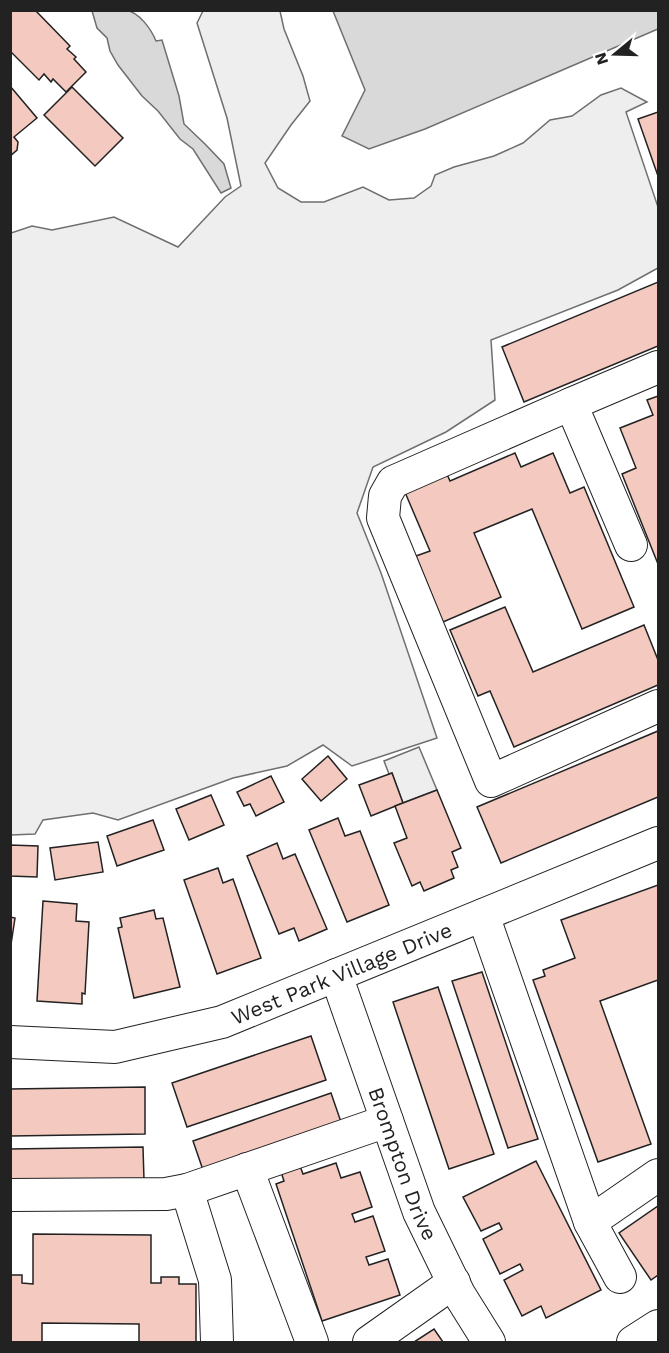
<svg xmlns="http://www.w3.org/2000/svg" width="669" height="1353" font-family="'Work Sans',sans-serif">
	<rect width="100%" height="100%" fill="#fff"/>
	<g fill="#eee" stroke="#6f6f6f" stroke-width="1.5">
		<polygon points="203,11 280,11 284,29 303,76 310,101 291,125 265,163 278,188 301,202 324,202 363,187 389,200 414,198 431,186 435,175 454,167 494,156 523,143 550,120 572,116 601,95 621,88 647,102 626,112 658,207 658,268 618,290 491,340 495,400 446,432 373,467 357,513 381,573 437,738 352,766 323,745 287,766 233,778 118,820 93,813 43,820 35,834 11,835 11,233 32,226 52,230 114,217 178,247 225,197 241,186 227,118 197,23"/>
		<polygon points="419,747 437,790 403,803 392,773 389,774 384,761"/>
	</g>
	<g fill="#d9d9d9" stroke="#6f6f6f" stroke-width="1.5">
		<path d="M92,11c10,-1 24,-3 34,-1 14,3 25,19 30,31l6,-1 17,56 5,28 21,20 19,20 7,24 -10,5 -28,-44 -13,-10 -22,-28 -16,-15 -24,-31 -8,-14 -3,-13 -10,-10z"/>
		<polygon points="333,11 658,11 658,29 425,129 369,149 342,136 365,90"/>
	</g>
	<g fill="#f3c9c0" stroke="#222" stroke-width="1.5">
		<polygon points="10,10 35,10 70,46 67,49 76,57 74,59 86,72 66,92 53,79 51,82 44,74 39,80 10,51"/>
		<polygon points="10,86 37,118 14,137 18,142 17,150 10,156"/>
		<polygon points="72,87 123,138 95,166 44,115"/>
		<polygon points="658,112 658,176 638,119"/>
		<polygon points="658,282 658,346 524,402 502,347"/>
		<polygon points="658,396 658,564 622,474 636,468 620,428 653,415 647,400"/>
		<polygon points="515,453 521,467 553,453 570,493 584,487 634,607 582,629 532,509 474,533 501,597 443,622 416,556 430,551 404,490 446,472 450,481"/>
		<polygon points="505,607 533,672 644,625 658,660 658,685 514,747 490,691 478,696 450,630"/>
		<polygon points="658,731 658,797 501,863 477,807"/>
		<polygon points="328,756 347,779 321,801 302,779"/>
		<polygon points="392,773 403,803 371,816 359,785"/>
		<polygon points="271,776 284,802 256,816 250,804 244,806 237,792"/>
		<polygon points="437,790 461,848 452,852 458,867 451,870 454,878 424,891 420,882 412,886 394,843 407,838 395,806"/>
		<polygon points="211,795 224,825 189,840 176,809"/>
		<polygon points="338,818 345,836 360,831 389,905 347,922 309,830"/>
		<polygon points="153,820 164,850 117,866 107,836"/>
		<polygon points="98,842 103,872 55,880 50,848"/>
		<polygon points="277,843 283,859 295,854 327,929 299,941 294,928 279,934 247,856"/>
		<polygon points="10,845 38,846 37,877 10,876"/>
		<polygon points="218,868 223,883 233,879 261,958 217,974 184,880"/>
		<polygon points="658,885 658,980 600,1001 651,1144 598,1162 533,980 545,976 543,970 575,958 561,920"/>
		<polygon points="43,901 77,904 76,921 89,922 85,994 82,993 82,1004 37,1001"/>
		<polygon points="154,910 156,919 163,918 180,987 134,998 118,928 122,927 120,918"/>
		<polygon points="10,917 15,918 10,951"/>
		<polygon points="482,972 538,1139 508,1148 452,981"/>
		<polygon points="438,987 494,1154 449,1169 393,1002"/>
		<polygon points="311,1036 326,1080 187,1127 172,1083"/>
		<polygon points="145,1087 145,1134 10,1136 10,1089"/>
		<polygon points="331,1093 341,1122 203,1170 193,1141"/>
		<polygon points="143,1147 144,1180 10,1181 10,1149"/>
		<polygon points="536,1161 601,1290 546,1318 541,1306 522,1316 504,1280 523,1270 520,1264 500,1274 483,1239 502,1229 499,1223 481,1231 463,1197"/>
		<polygon points="336,1163 341,1178 360,1172 372,1207 352,1214 355,1222 373,1216 385,1251 366,1257 369,1265 388,1259 400,1295 322,1321 276,1184 284,1181 281,1172 300,1166 303,1174"/>
		<polygon points="658,1206 658,1275 651,1280 619,1233"/>
		<polygon points="33,1234 151,1235 151,1283 161,1283 161,1277 179,1277 179,1284 196,1284 196,1342 139,1342 139,1324 42,1323 42,1342 10,1342 10,1275 22,1275 22,1283 33,1284"/>
		<polygon points="434,1329 443,1342 414,1342"/>
	</g>
	<g fill="none" stroke-linecap="round" stroke-linejoin="round">
		<g stroke="#222" stroke-width="34">
			<g id="minor">
				<polyline points="571,404 393,482 385,496 383,518 491,781 658,706"/>
				<polyline points="631,545 571,404 658,367"/>
				<polyline points="483,915 590,1222"/>
				<path id="s1" d="M336,975l83,237 40,82 30,48"/>
				<path id="s2" d="M10,1042l105,5 107,-25 436,-179"/>
				<polyline points="247,1169 312,1342"/>
				<polyline points="187,1190 215,1280 217,1342"/>
				<polyline points="10,1195 166,1194 187,1190 387,1121"/>
				<polyline points="620,1277 590,1222 658,1175"/>
				<polyline points="369,1342 454,1282"/>
				<polyline points="633,1342 658,1326"/>
			</g>
		</g>
		<use href="#minor" stroke="#fff" stroke-width="32"/>
	</g>
	<g text-anchor="middle" dominant-baseline="central" stroke-width="4.5" stroke-linejoin="round" paint-order="stroke">
		<g font-size="21" fill="#222" stroke="#fff">
			<text stroke="none"><textPath href="#s2" startOffset="344">West Park Village Drive</textPath></text>
			<text stroke="none"><textPath href="#s1" startOffset="200">Brompton Drive</textPath></text>
		</g>
	</g>
	<rect width="669" height="1353" fill="none" stroke="#222222" stroke-width="24"/>
	<g transform="translate(615 54) rotate(251)" stroke="#ffffff" stroke-width="4.5" paint-order="stroke">
	<path d="M0-4.5L10 22L0 15L-10 22Z" fill="#222222"/>
	<text y="-9" font-size="16" font-weight="bold" text-anchor="middle" fill="#222222">N</text>
	</g>
</svg>
